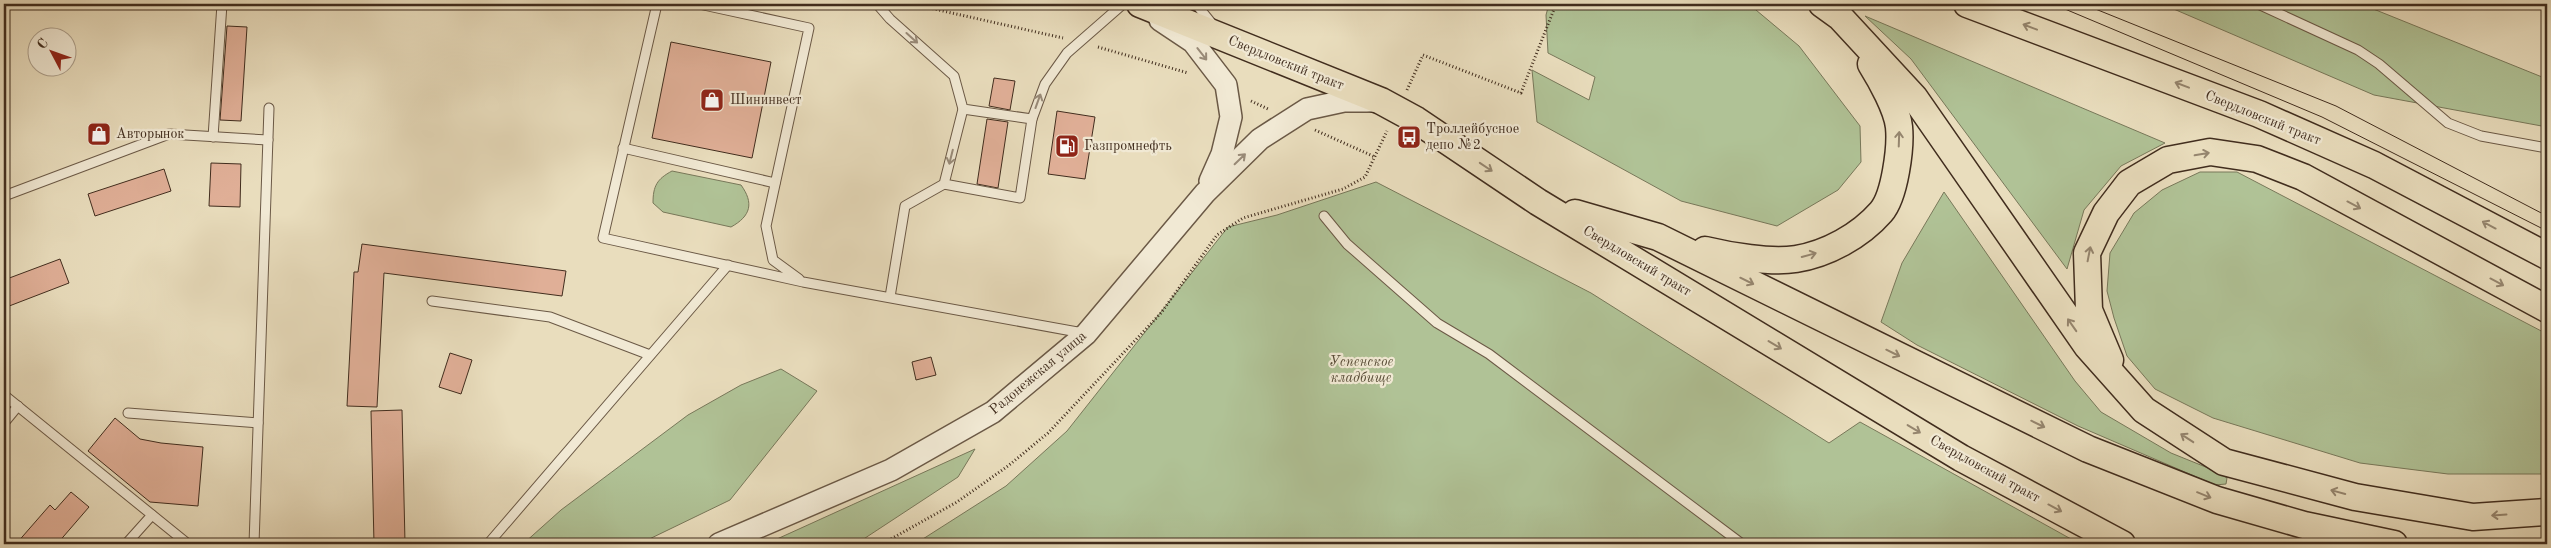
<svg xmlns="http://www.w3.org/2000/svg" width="2551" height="548" font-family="'Old Standard TT',serif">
	<rect width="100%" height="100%" fill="#e9ddbd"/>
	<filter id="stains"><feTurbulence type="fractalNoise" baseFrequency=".004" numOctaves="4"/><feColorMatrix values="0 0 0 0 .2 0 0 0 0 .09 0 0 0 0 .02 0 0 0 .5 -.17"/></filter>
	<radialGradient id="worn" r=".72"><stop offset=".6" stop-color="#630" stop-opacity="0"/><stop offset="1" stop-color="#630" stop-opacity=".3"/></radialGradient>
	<g fill="#b0c296" stroke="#78785a">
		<polygon points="1549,4 1750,5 1799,46 1860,126 1861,162 1838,190 1777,226 1681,201 1537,122 1532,70 1589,100 1595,77 1548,53 1546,15"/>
		<polygon points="2162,4 2361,4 2547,79 2547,127 2374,95"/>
		<polygon points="1865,16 2165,143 2121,166 2084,210 2067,269 1911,59"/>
		<path d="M672,171l69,14c13,18 10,31 -10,42l-68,-15 -10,-9c0,-17 4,-24 19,-32z"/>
		<polygon points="2200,172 2237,172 2547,334 2547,474 2448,474 2360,463 2213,418 2155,389 2127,356 2114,318 2107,291 2110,253 2134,213 2162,190"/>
		<polygon points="1376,182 1591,293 1829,443 1860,422 2080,544 915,544 1006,486 1067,431 1228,227 1277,215"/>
		<polygon points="1944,192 2075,381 2101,412 2171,453 2218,472 2227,478 2226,484 2215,485 2078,426 1917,345 1881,322 1902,263"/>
		<polygon points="781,369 817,391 730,500 639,544 523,544 561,510 688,415 741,385"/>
		<polygon points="975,449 958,477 856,544 766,544"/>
	</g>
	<g fill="#e0af97" stroke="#412d1e">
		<polygon points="227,26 247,27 241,121 220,120"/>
		<polygon points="671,42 771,62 752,158 652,138"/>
		<polygon points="994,78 1015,81 1010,110 989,106"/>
		<polygon points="1057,111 1095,117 1085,179 1048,174"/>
		<polygon points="987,119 1008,122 998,188 977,184"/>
		<polygon points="211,163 241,164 240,207 209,206"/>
		<polygon points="164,169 171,191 95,216 88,194"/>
		<polygon points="362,244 566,271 562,296 384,273 377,407 347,406 354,272 358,272"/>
		<polygon points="60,259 69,283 4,308 4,280"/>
		<polygon points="450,353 472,360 461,394 439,387"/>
		<polygon points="931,357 936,375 916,380 912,362"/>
		<polygon points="402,410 405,543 374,544 371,411"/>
		<polygon points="115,418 140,439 161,443 203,447 198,506 150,502 88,451"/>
		<polygon points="71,492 89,507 57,544 16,544 50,505 55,510"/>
	</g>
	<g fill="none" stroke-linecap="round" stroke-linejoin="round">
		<g stroke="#6b5946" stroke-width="11">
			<g id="service">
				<polyline points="657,4 603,238 803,282 1083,333"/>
				<polyline points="699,4 809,28 766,226 773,260 799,279"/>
				<polyline points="877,4 890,19 954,76 963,109 1032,119 1045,84 1067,53 1123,4"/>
				<polyline points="1196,4 1213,25"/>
				<polyline points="2258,4 2358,50 2379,64 2448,123 2481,136 2547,148"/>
				<polyline points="213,137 222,4"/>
				<polyline points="623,148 775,183"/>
				<polyline points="944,184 1020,198 1032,119"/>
				<polyline points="4,196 169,134 268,140"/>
				<polyline points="1324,216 1347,244 1437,323 1489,354 1742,544"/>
				<polyline points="890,297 905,206 944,184 963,109"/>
				<polyline points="432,301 550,317 650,355"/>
				<polyline points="4,395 188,544"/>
				<polyline points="128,413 258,423"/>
				<polyline points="4,423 18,406"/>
				<polyline points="126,544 152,515"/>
				<polyline points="254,544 269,108"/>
				<polyline points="488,544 728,265"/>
			</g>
		</g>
		<g stroke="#6b5946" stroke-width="24">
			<g id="tertiary">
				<polyline points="1160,20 1193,42 1226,85 1231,117 1222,154 1210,181"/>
				<polyline points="719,544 891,470 993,412 1086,334 1205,193 1260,139 1307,109 1344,101 1376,101"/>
			</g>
		</g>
		<g stroke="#412d1e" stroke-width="29">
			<g id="primary">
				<polyline points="1140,4 1381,101 1416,120 1538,202 1961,458 2122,544"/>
				<polyline points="1822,4 1840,17 1914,97 2087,346 2144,410 2224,462 2355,497 2473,517 2547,512"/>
				<polyline points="1967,4 2259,114 2374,165 2547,256"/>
				<polyline points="1575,213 1658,237 2088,449 2217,500 2304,525 2394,544"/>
				<path d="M1705,250c25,6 65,13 91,9 31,-5 64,-23 85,-47 14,-16 20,-65 18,-85 -2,-18 -18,-47 -28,-63"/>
				<polyline points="2110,360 2089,310 2087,253 2106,213 2129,183 2168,160 2210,152 2257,159 2303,177 2547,309"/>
			</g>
		</g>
		<g stroke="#412d1e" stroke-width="3" stroke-dasharray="1 2.5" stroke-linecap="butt">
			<polyline points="912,4 1063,38"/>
			<polyline points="1098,47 1188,73"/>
			<polyline points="1407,90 1423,55 1521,93 1556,4"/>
			<polyline points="1251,101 1268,109"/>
			<polyline points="1315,130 1375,157"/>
			<polyline points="882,544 957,502 1008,466 1048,433 1161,313 1217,235 1243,218 1343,189 1365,177 1387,131"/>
		</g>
		<use href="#service" stroke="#f1e9d4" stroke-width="9"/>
		<use href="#tertiary" stroke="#f1e9d4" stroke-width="21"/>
		<use href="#primary" stroke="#e9ddbd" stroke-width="26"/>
		<g stroke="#412d1e" stroke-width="1">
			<polyline points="2053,4 2322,117 2547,231"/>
			<polyline points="2083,4 2336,106 2547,216"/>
		</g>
	</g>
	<defs><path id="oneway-shaft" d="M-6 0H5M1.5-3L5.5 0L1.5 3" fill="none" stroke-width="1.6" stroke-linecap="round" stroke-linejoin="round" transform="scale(1.25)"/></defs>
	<g stroke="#95856e">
		<use href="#oneway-shaft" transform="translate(2030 27) rotate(-159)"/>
		<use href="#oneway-shaft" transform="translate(2182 85) rotate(-159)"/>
		<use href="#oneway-shaft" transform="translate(1899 139) rotate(-88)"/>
		<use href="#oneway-shaft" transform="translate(2202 154) rotate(-10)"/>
		<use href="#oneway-shaft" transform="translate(1486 167) rotate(34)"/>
		<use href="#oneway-shaft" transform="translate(2354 205) rotate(28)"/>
		<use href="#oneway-shaft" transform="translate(2489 225) rotate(-152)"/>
		<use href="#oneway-shaft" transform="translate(2089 254) rotate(-79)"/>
		<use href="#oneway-shaft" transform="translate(1809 255) rotate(-15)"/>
		<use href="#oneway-shaft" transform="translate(1747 281) rotate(26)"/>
		<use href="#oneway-shaft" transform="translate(2497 282) rotate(28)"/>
		<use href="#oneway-shaft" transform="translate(2072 325) rotate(-125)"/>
		<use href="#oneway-shaft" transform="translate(1775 345) rotate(31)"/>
		<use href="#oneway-shaft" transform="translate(1893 353) rotate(26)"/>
		<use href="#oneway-shaft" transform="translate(2038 424) rotate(26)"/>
		<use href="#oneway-shaft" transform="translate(1914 429) rotate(31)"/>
		<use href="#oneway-shaft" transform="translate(2187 438) rotate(-147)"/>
		<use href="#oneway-shaft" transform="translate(2338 492) rotate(-165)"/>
		<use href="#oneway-shaft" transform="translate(2204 495) rotate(22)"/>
		<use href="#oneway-shaft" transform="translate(2055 508) rotate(28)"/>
		<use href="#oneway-shaft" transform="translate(2499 515) rotate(176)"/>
	</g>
	<g stroke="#998b79">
		<use href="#oneway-shaft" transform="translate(912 38) rotate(42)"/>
		<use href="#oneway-shaft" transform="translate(1202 54) rotate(52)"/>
		<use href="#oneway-shaft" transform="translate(1038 101) rotate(-70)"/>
		<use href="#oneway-shaft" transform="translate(951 157) rotate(104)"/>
		<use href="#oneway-shaft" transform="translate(1240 159) rotate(-44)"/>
	</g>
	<defs>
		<g id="shop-square" transform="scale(1.25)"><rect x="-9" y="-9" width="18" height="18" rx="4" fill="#8f2418" stroke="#f1e9d4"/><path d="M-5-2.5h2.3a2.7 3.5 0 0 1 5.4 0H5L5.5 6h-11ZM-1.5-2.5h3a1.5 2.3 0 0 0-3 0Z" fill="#fff"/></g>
		<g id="bus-square" transform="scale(1.25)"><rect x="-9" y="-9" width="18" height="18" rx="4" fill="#8f2418" stroke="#f1e9d4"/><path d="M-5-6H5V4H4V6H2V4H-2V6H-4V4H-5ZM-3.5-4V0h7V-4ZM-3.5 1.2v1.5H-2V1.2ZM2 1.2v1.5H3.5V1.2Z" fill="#fff"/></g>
		<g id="fuel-square" transform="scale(1.25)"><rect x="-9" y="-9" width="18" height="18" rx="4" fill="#8f2418" stroke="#f1e9d4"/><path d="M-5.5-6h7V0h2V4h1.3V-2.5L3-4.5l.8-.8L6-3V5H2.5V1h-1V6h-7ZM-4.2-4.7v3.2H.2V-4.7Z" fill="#fff"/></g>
	</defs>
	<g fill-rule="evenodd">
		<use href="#shop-square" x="712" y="100"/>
		<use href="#shop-square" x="99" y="134"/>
		<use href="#bus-square" x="1409" y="137"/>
		<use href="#fuel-square" x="1067" y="146"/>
	</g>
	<g text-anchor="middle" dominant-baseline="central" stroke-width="4.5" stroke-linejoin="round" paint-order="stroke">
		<g font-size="14" fill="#412d1e" stroke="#f1e9d4">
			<text transform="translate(1286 63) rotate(22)">Свердловский тракт</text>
			<text transform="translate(2263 118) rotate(22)">Свердловский тракт</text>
			<text transform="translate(1637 261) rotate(31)">Свердловский тракт</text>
			<text transform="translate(1038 373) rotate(-40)">Радонежская улица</text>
			<text transform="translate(1985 469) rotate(29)">Свердловский тракт</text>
		</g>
		<g font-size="14" fill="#412d1e" stroke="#f1e9d4" text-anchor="start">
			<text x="730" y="100">Шининвест</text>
			<text x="1426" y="129">Троллейбусное<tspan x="1426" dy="16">депо №2</tspan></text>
			<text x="116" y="134">Авторынок</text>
			<text x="1084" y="146">Газпромнефть</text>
		</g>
		<g font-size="14" font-style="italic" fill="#574b36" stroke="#f1e9d4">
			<text x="1361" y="362">Успенское<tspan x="1361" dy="16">кладбище</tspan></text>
		</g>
	</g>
	<rect width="2551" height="548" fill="none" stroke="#e9ddbd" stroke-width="20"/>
	<rect x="5" y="5" width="2541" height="538" fill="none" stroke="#412d1e" stroke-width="2.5"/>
	<rect x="10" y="10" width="2531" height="528" fill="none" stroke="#412d1e"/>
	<g transform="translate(52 52) rotate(311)"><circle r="24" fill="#f1e9d4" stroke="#ab9e8b"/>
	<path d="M0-4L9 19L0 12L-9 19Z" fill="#8f2418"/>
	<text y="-8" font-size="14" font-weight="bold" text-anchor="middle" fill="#412d1e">С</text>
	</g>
	<rect width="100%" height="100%" filter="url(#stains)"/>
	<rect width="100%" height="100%" fill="url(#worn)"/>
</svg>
